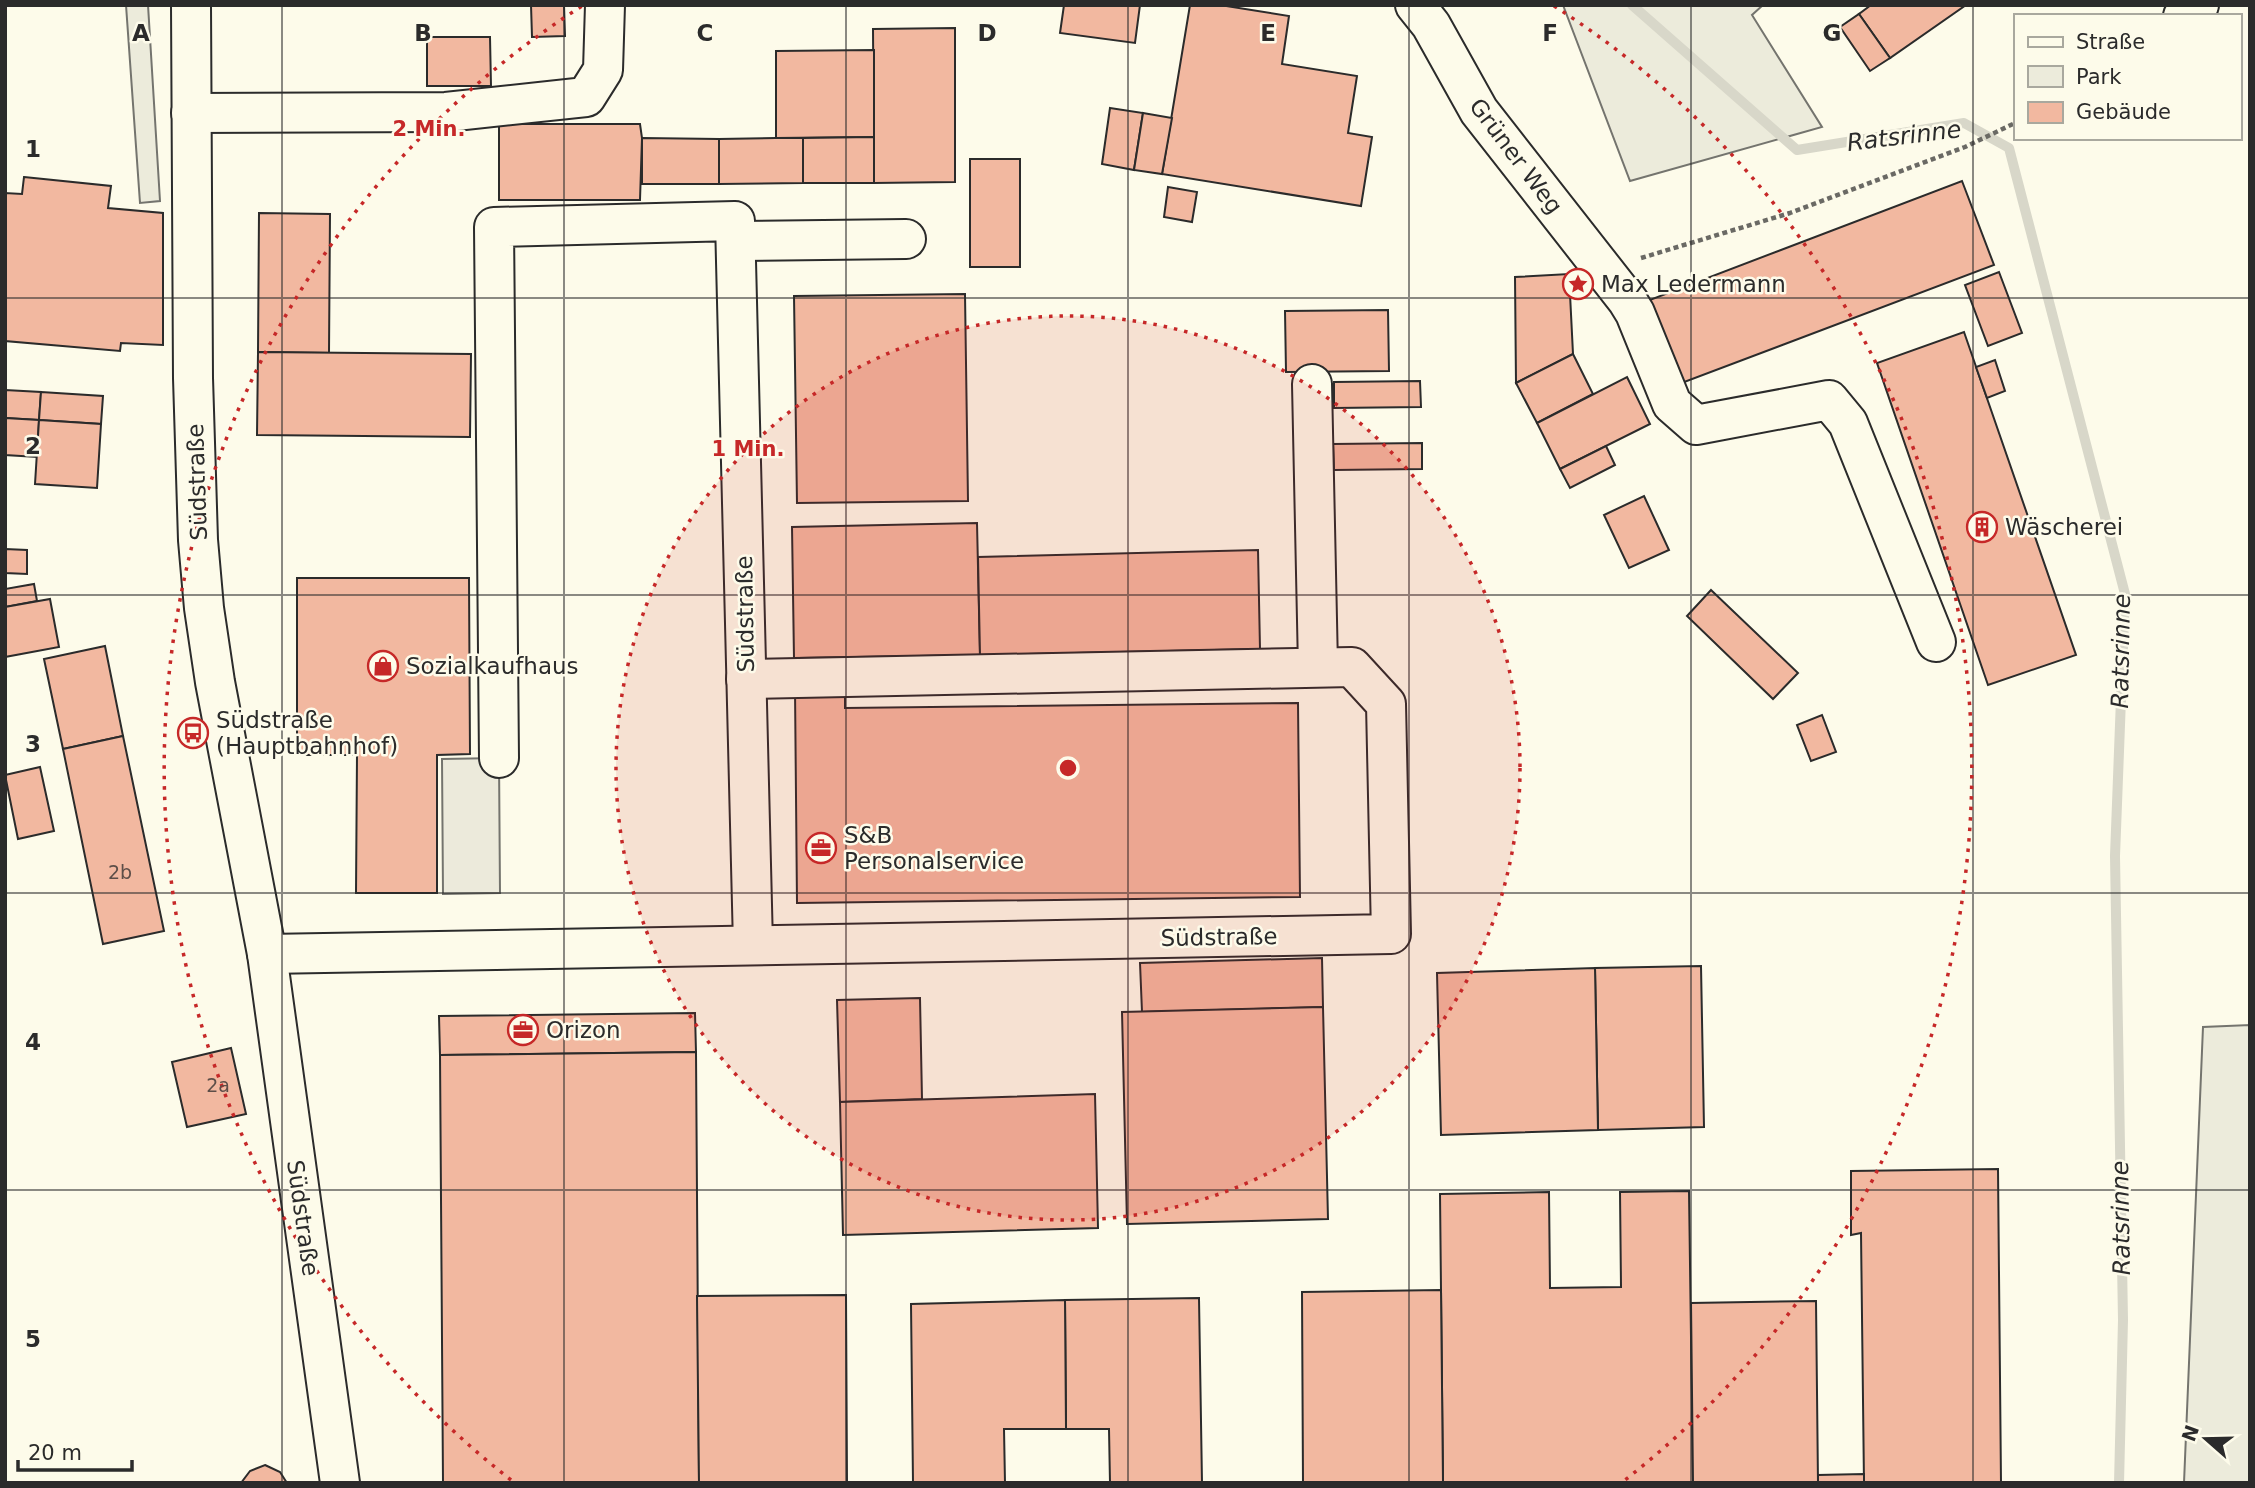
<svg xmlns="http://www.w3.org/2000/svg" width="2255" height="1488" font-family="'DejaVu Sans',sans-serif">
	<rect width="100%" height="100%" fill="#fdfbea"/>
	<g fill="#ecebdb" stroke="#74746e" stroke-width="2">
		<polygon points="126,5 148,5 160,201 140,203"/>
		<polygon points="1563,5 1763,5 1752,15 1822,127 1630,181"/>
		<polygon points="2250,1025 2250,1483 2184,1483 2203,1027"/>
	</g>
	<polygon fill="#eceadb" stroke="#74746e" stroke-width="2" points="499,758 500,893 443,894 442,759"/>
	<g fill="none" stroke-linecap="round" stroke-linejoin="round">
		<polyline stroke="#d8d7c9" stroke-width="10" points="1632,5 1797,150 1964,123 2009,148 2125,594 2115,856 2123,1320 2119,1483"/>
	</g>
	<g fill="#f2b8a0" stroke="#2b2b2b" stroke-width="2">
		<polygon points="531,5 564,5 565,36 532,37"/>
		<polygon points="1064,5 1140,5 1135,43 1060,33"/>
		<polygon points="1190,5 1220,5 1289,16 1282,64 1357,76 1348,133 1372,137 1361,206 1162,174"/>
		<polygon points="1871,5 1966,5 1890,58 1859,14"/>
		<polygon points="1859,14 1890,58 1870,71 1840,27"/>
		<polygon points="955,28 955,182 874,183 873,29"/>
		<polygon points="427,37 490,37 491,86 427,86"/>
		<polygon points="874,50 874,137 776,138 776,51"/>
		<polygon points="1110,108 1143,113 1134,170 1102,164"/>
		<polygon points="1143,113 1172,118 1162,174 1134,170"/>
		<polygon points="499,124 640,124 642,138 640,200 499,200"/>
		<polygon points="874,137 874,183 803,183 803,138"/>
		<polygon points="642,138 719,139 719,184 642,184"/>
		<polygon points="776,138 803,138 803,183 719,184 719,139"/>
		<rect x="970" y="159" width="50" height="108"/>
		<polygon points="24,177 111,186 108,208 163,213 163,345 121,343 120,351 5,341 5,193 22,194"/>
		<polygon points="1962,181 1994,265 1679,384 1647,301"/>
		<polygon points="1168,187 1197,192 1192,222 1164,217"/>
		<polygon points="259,213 330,214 329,353 258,352"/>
		<polygon points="1999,272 2022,333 1988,346 1965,285"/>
		<polygon points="1569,274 1573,354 1516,383 1515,277"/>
		<polygon points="965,294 968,501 797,503 794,296"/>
		<polygon points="1388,310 1389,371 1286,372 1285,311"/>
		<polygon points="1964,332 2076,655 1988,685 1877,363"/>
		<polygon points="258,352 471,354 470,437 257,435"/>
		<polygon points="1573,354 1593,394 1537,423 1516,383"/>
		<polygon points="1995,360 2005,391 1987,398 1976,367"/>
		<polygon points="1627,377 1650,424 1560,469 1537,423"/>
		<polygon points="1420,381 1421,407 1334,408 1334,382"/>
		<polygon points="5,390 41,392 39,420 5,418"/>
		<polygon points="41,392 103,396 101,424 39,420"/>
		<polygon points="5,418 39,420 37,457 5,455"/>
		<polygon points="39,420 101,424 97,488 35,484"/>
		<polygon points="1422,443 1422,469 1334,470 1333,444"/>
		<polygon points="1606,446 1615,465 1570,488 1560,469"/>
		<polygon points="1644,496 1669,550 1629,568 1604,515"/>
		<polygon points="977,523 980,655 794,658 792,527"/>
		<polygon points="5,549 27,550 27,574 5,573"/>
		<polygon points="1258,550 1260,649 980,655 978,557"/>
		<polygon points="297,578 469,578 470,754 437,755 437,893 356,893 357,755 297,755"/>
		<polygon points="34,584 37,601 5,607 5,589"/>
		<polygon points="1711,590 1798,673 1773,699 1687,616"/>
		<polygon points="50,599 59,647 5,657 5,607"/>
		<polygon points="105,646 123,736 63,749 44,659"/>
		<polygon points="845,688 845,708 1298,703 1300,897 797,903 795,689"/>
		<polygon points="1822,715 1836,752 1811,761 1797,725"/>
		<polygon points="123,736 164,931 103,944 63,749"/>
		<polygon points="40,767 54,831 18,839 5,775"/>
		<polygon points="1322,958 1323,1007 1142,1012 1140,963"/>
		<polygon points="1701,966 1704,1127 1598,1130 1595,968"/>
		<polygon points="1595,968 1598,1130 1441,1135 1437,973"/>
		<polygon points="920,998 922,1099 840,1102 837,1000"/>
		<polygon points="1323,1007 1328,1219 1127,1224 1122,1012"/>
		<polygon points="695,1013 696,1052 440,1055 439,1016"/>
		<polygon points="231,1048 246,1114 187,1127 172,1062"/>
		<polygon points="696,1052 699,1483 443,1483 440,1055"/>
		<polygon points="1095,1094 1098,1228 843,1235 840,1102"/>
		<polygon points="1998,1169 2001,1483 1864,1483 1861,1233 1851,1235 1851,1171"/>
		<polygon points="1689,1191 1693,1483 1443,1483 1440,1194 1549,1192 1550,1288 1621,1287 1620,1192"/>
		<polygon points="1441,1290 1443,1483 1303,1483 1302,1292"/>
		<polygon points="846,1295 847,1483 699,1483 697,1296"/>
		<polygon points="1199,1298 1202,1483 1110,1483 1109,1429 1066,1429 1065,1300"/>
		<polygon points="1065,1300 1066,1429 1004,1429 1005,1483 913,1483 911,1304"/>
		<polygon points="1816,1301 1818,1483 1693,1483 1691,1303"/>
		<polygon points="265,1465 280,1472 287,1483 241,1483 250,1471"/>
		<polygon points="1864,1474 1864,1483 1818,1483 1818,1475"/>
	</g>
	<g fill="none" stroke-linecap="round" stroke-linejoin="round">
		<g stroke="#2b2b2b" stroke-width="42">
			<g id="minor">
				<polyline points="191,5 193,378 198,540 204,608 215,682 267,954 340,1483"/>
				<polyline points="1415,5 1431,25 1479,111 1627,300 1635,313 1672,404 1696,425 1829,400 1848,423 1936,642"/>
				<polyline points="2183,16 2199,5"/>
				<polyline points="191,113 446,112 586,97 603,70 605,5"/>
				<polyline points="736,241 906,239"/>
				<polyline points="1312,384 1318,667"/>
				<polyline points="499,758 494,227 735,221 753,945"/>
				<polyline points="267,954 1391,934 1386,704 1352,667 746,679"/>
			</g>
		</g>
		<polyline stroke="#6a6964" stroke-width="4.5" stroke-dasharray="5 3.5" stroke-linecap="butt" points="1641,258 1790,213 1965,147 2015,123"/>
		<use href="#minor" stroke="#fdfbea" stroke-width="38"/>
	</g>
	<path fill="none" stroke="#2b2b2b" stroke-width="2" stroke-opacity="0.55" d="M282,5v1478M564,5v1478M846,5v1478M1128,5v1478M1409,5v1478M1691,5v1478M1973,5v1478M5,298h2245M5,595h2245M5,893h2245M5,1190h2245"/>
	<circle cx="1068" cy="768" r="452" fill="#c62828" fill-opacity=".12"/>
	<g fill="none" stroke="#c62828" stroke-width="3.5" stroke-dasharray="3.5 7">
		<circle cx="1068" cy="768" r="452"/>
		<path d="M511 1480A904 904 0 0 1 582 6M1554 6A904 904 0 0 1 1625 1480"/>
	</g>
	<defs>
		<g id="sight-ring" transform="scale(1.575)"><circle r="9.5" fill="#fdfbea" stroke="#c62828" stroke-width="1.5"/><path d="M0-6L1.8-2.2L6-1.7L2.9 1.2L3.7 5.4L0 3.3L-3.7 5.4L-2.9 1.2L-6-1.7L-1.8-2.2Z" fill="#c62828"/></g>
		<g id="building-ring" transform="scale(1.575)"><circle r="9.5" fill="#fdfbea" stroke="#c62828" stroke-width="1.5"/><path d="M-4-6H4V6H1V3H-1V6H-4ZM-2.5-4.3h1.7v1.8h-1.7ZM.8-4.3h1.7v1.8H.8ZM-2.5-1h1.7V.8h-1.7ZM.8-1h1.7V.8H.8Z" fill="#c62828"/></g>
		<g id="shop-ring" transform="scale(1.575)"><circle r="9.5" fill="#fdfbea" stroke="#c62828" stroke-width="1.5"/><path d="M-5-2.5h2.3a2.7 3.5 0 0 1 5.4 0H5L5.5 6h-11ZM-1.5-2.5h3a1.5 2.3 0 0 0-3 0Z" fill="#c62828"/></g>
		<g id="bus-ring" transform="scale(1.575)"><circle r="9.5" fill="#fdfbea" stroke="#c62828" stroke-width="1.5"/><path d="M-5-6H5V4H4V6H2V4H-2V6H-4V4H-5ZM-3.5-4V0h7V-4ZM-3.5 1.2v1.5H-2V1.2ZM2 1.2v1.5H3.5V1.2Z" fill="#c62828"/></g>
		<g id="office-ring" transform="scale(1.575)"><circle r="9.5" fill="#fdfbea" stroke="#c62828" stroke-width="1.5"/><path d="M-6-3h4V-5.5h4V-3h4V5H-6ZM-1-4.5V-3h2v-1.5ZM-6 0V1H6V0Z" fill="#c62828"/></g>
	</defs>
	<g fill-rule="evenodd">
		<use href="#sight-ring" x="1578" y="284"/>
		<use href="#building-ring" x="1982" y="527"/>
		<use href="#shop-ring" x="383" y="666"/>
		<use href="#bus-ring" x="193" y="733"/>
		<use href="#office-ring" x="821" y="848"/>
		<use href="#office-ring" x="523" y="1030"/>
	</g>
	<g text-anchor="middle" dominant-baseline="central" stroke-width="5" stroke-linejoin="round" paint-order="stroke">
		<g font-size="19" fill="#5d4e48">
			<text x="120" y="872">2b</text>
			<text x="218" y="1085">2a</text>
		</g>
		<g font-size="23" fill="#2b2b2b" stroke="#fdfbea">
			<text transform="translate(1516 156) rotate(53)">Grüner Weg</text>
			<text transform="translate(197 482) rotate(-92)">Südstraße</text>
			<text transform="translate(745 614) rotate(-91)">Südstraße</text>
			<text transform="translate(1219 937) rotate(-1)">Südstraße</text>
			<text transform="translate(303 1218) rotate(82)">Südstraße</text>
		</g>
		<g font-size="23" fill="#2b2b2b" stroke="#fdfbea" text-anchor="start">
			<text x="1601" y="284">Max Ledermann</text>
			<text x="2005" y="527">Wäscherei</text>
			<text x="406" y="666">Sozialkaufhaus</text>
			<text x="216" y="720">Südstraße<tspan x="216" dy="26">(Hauptbahnhof)</tspan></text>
			<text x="844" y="835">S&amp;B<tspan x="844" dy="26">Personalservice</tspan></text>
			<text x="546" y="1030">Orizon</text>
		</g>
		<g font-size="24" font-style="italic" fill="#2b2b2b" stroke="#fdfbea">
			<text transform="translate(1904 136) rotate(-7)">Ratsrinne</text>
			<text transform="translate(2121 651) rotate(-89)">Ratsrinne</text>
			<text transform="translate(2121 1218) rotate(-91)">Ratsrinne</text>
		</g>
	</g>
	<g font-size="23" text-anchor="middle" font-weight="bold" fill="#2b2b2b" stroke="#fdfbea" stroke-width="5" stroke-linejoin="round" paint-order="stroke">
		<text x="141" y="41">A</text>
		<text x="423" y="41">B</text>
		<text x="705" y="41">C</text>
		<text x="987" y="41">D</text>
		<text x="1268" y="41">E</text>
		<text x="1550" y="41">F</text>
		<text x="1832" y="41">G</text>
		<text x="33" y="157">1</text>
		<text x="33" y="454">2</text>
		<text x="33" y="752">3</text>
		<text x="33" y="1050">4</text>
		<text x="33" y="1347">5</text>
	</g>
	<circle cx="1068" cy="768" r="10" fill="#c62828" stroke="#fdfbea" stroke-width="3.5"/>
	<g font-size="21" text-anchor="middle" font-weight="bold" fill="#c62828" stroke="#fdfbea" stroke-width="5" stroke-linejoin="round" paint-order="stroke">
		<text x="429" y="136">2 Min.</text>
		<text x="748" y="456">1 Min.</text>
	</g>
	<rect width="2255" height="1488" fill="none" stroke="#2b2b2b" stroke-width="14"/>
	<rect x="2014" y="14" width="228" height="126" fill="#fdfbea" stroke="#a9a89e" stroke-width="2"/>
	<rect x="2028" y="37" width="35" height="10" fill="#fdfbea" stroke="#a9a89e" stroke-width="2"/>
	<text x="2076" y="49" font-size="21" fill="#2b2b2b">Straße</text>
	<rect x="2028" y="66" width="35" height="21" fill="#ecebdb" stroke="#a9a89e" stroke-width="2"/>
	<text x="2076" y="84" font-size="21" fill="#2b2b2b">Park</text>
	<rect x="2028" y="102" width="35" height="21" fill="#f2b8a0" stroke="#a9a89e" stroke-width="2"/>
	<text x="2076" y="119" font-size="21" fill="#2b2b2b">Gebäude</text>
	<g transform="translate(2206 1439) rotate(290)" stroke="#fdfbea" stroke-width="5" paint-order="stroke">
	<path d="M0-5L12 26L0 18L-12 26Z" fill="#2b2b2b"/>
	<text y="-10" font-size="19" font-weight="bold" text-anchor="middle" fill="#2b2b2b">N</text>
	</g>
	<path d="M18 1460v10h114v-10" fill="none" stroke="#2b2b2b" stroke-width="3.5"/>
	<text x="28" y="1460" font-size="21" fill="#2b2b2b" stroke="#fdfbea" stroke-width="5" paint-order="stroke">20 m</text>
</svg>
